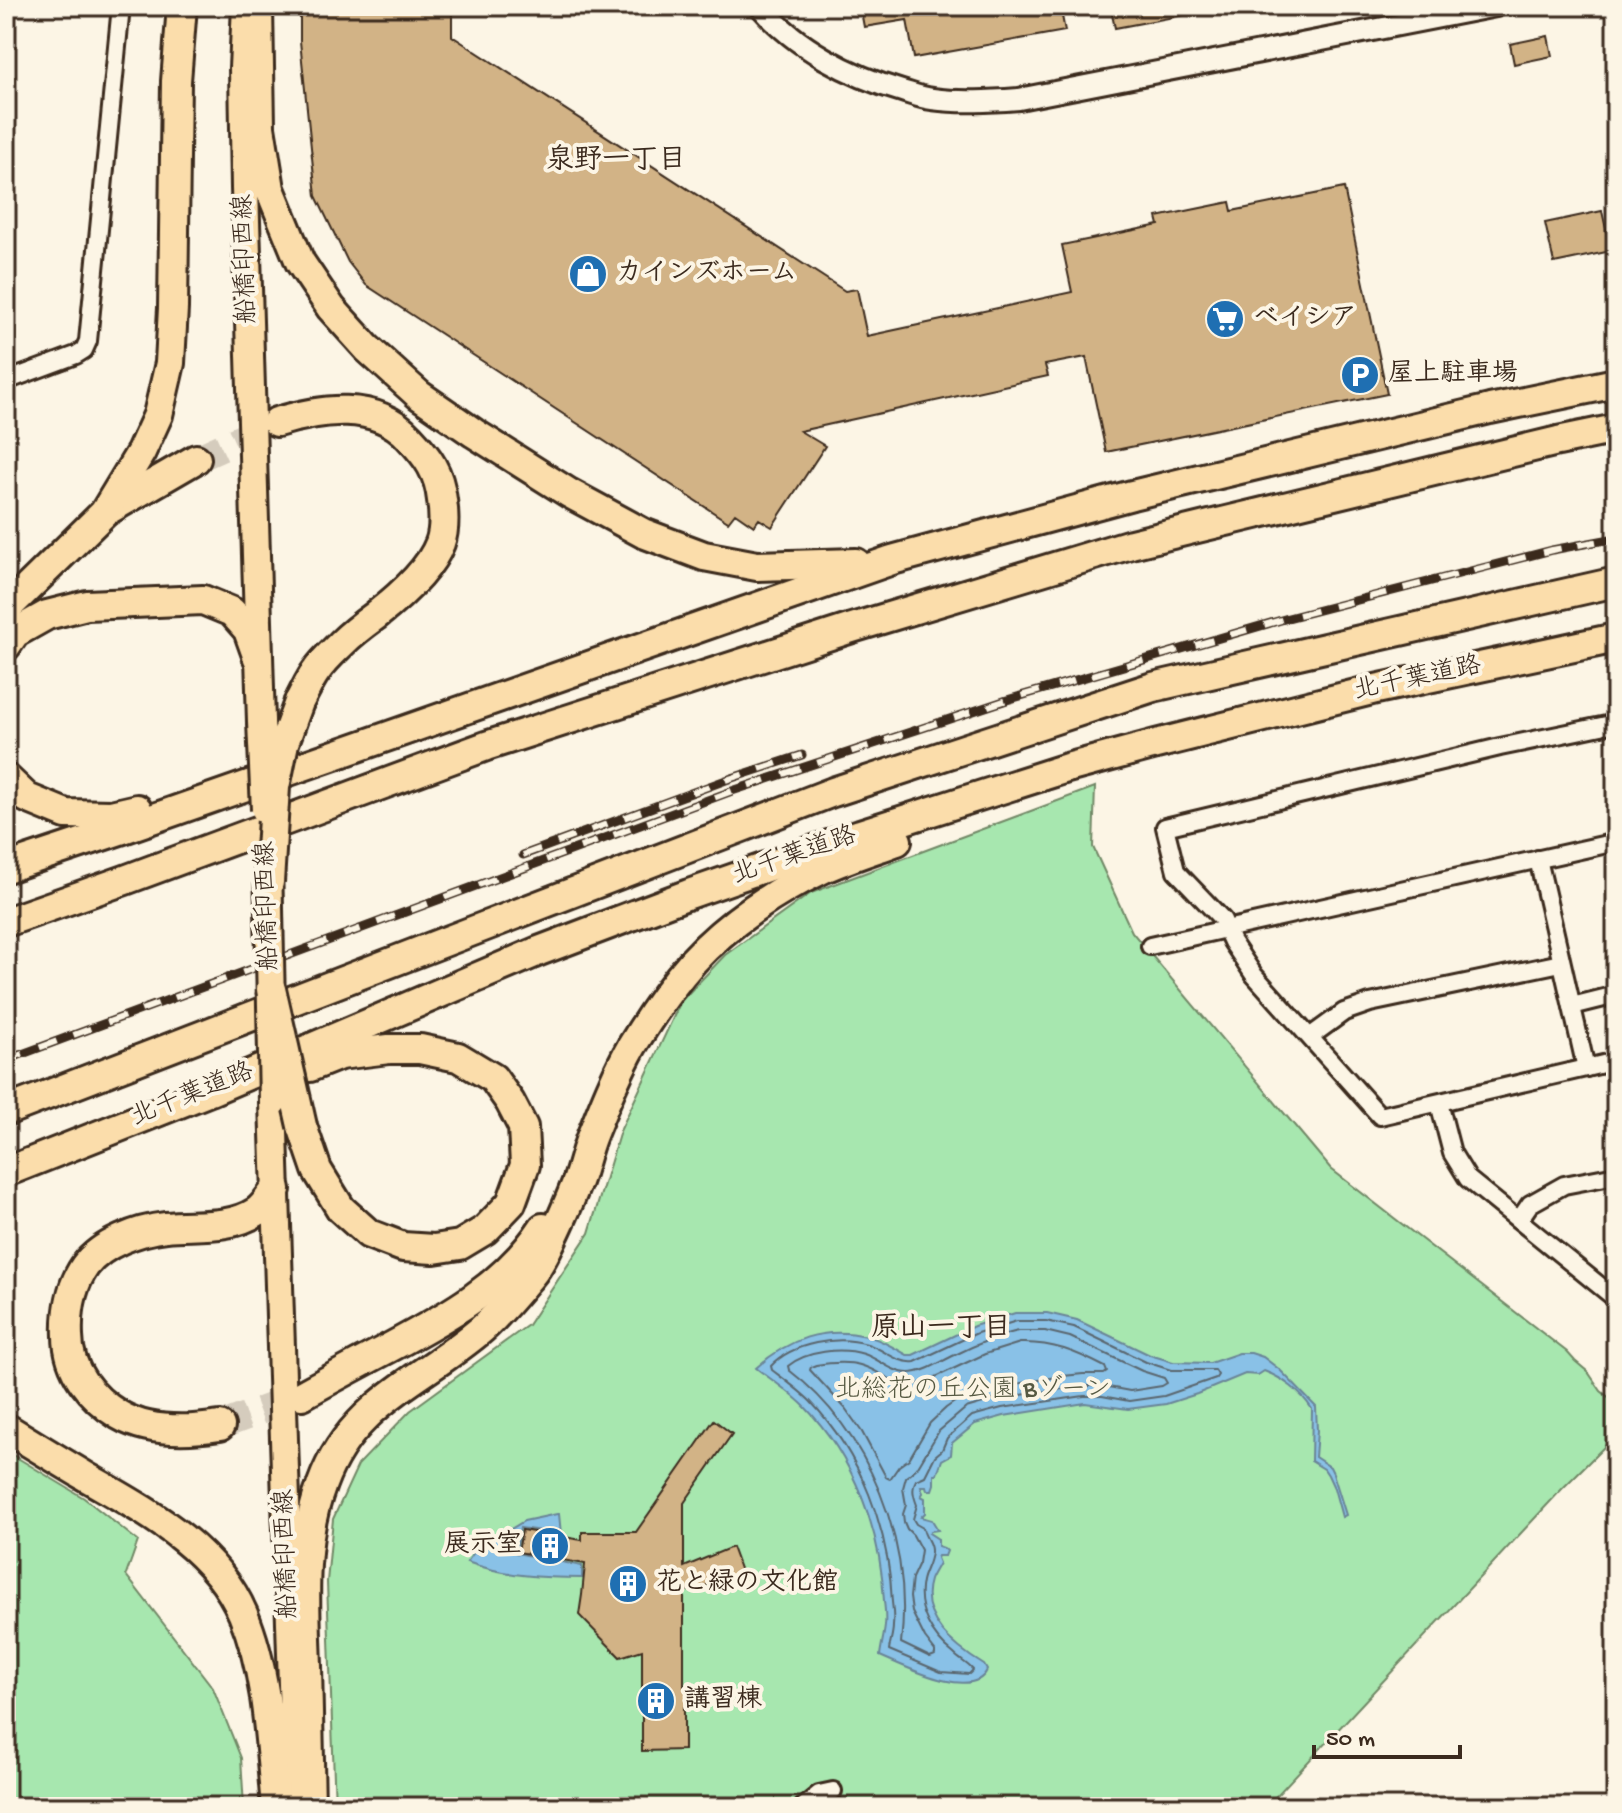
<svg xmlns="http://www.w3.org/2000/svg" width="1622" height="1813" font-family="'Gochi Hand','Klee One',sans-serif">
	<rect width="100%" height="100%" fill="#fcf5e5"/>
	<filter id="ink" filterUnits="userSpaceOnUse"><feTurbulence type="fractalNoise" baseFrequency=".0125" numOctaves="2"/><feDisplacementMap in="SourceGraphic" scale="16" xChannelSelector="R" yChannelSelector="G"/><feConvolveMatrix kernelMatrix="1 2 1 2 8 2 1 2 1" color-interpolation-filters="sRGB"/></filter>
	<g filter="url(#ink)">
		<g fill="#a7e7af" stroke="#718866" stroke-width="2">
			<polygon points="1095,787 1093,847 1132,932 1331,1169 1567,1352 1575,1361 1588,1372 1601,1391 1616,1403 1616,1435 1562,1489 1266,1807 335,1807 327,1582 333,1519 358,1465 410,1411 528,1325 589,1233 620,1131 681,1001 725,955 811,893"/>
			<polygon points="6,1451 84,1498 138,1541 126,1575 213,1688 241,1758 244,1807 6,1807"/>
		</g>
		<g fill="#89c1e7" stroke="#6a8597" stroke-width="2">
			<path d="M1015,1313h32l30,7 73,35 23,7 37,1 29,-10h12l12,4 17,13 36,37 1,24 -2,26 15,10 3,6 13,42 -4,2 -8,-29 -6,-13 -4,-6 -13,-8 1,-52c-11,-17 -29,-31 -48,-38l-6,4 -13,-1 -48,20 -31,10 -38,5 -43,-6 -81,13 -29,8 -23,19 -1,12 -9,5 -5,14h-3v10l-2,6h-5l-1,-4h-5l2,7 -2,3 4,2v15l-4,4 11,3 6,10 -7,1 -2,2 9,6v7l6,2 3,3 -2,5h-7l-1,2 2,5c-3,6 -7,12 -9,17 -12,38 26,68 54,85l3,5c-14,32 -85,-5 -107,-14 1,-10 4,-20 5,-30 1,-8 0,-17 -1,-25 -3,-70 -30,-144 -80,-195 -14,-14 -32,-26 -48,-38 32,-29 67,-42 111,-32 13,3 28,12 40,19h6l61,-29z"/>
			<path d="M557,1514h2l2,20 -41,-6 -4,25 66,13v12c-39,0 -77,-2 -115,-16l8,-11 2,2 11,-10 36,-22z"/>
		</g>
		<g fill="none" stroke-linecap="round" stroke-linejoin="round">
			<g stroke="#5a666e" stroke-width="2">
				<path d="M1017,1321h29l28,6 72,35 25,8h44l3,5 -2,3 -52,18 -35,5 -27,-5h-18l-82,12 -30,8 -25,22 -5,12 -7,6 -10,20 -9,4c-5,8 -2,17 1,25l-4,14 3,5 7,4c1,9 9,15 8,24 -1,12 -7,19 -9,29 -6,29 10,56 32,73 6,6 14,10 19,16l-4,4 -28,-2 -52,-22c1,-8 4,-16 4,-24 1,-8 0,-16 -1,-24 -3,-73 -31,-148 -82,-201 -11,-11 -25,-21 -38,-31l-1,-4c21,-23 67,-31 96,-22 17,5 30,20 48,18l62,-29z"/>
				<path d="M1018,1331h27l25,6 72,34 22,7 3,5 -5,3 -32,5 -27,-5h-20l-83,12 -34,10 -27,23 -22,37 -11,9 -3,11 3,17 -3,9 1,8 3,7 6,6 8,15 -2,13 -7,15 -2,19 2,15 13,26 10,13v4l-5,2 -29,-14c12,-100 -31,-211 -112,-273l-1,-4c18,-15 53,-19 76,-12 15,5 29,19 45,19 16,0 32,-12 46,-18 20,-10 41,-19 63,-24z"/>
				<path d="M1020,1343c33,-1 56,9 85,24l2,5 -3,2h-21l-20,2 -65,11 -35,9 -17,12 -16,15 -21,36 -10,7 -9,13 -4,-2 -24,-45 -17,-24 -35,-38 1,-3 5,-2c13,-2 30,-4 44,0 25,7 36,26 65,17l60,-28z"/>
			</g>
		</g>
		<g fill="#d2b386" stroke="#3b2a1e" stroke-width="2">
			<polygon points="300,6 452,6 452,36 845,291 857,289 867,336 1072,292 1062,245 1159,225 1157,217 1230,202 1232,211 1344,188 1387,394 1106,452 1086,357 1045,365 1048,376 800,431 825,446 772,527 759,519 754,526 735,513 728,522 366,285 348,262 316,196 300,41"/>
			<polygon points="860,6 1060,6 1065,31 914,58 907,20 864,27"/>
			<polygon points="1110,6 1189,6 1190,14 1115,28"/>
			<polygon points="1548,36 1552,56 1514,64 1510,44"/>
			<polygon points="1602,211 1611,251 1554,263 1545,223"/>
			<polygon points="714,1420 732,1434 684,1503 684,1567 732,1547 743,1577 718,1582 684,1592 684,1687 703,1697 684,1707 684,1750 642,1751 642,1650 620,1657 579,1615 582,1595 585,1564 518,1552 522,1530 582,1540 582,1532 636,1532"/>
		</g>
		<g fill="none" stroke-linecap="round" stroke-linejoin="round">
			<g stroke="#d5ccbd" stroke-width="28" stroke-dasharray="28 14" stroke-linecap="butt">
				<polyline points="196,459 275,423"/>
				<polyline points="220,1426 302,1395"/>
			</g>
			<g stroke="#3b2a1e" stroke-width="22">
				<g id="minor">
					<polyline points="6,381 76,355 84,350 88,341 121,6"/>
					<polyline points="1616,723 1500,747 1165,827 1176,871 1223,920 1226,929 1616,842"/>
					<polyline points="1538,859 1586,1068"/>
					<polyline points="1150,946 1226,929 1232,942 1254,975 1380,1116 1616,1061"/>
					<polyline points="1572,1006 1616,995"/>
					<polyline points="1311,1036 1344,1012 1370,1003 1561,963"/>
					<polyline points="1439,1103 1452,1153 1468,1179 1616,1299"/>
					<polyline points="1519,1220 1530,1204 1564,1185 1616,1175"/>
					<polyline points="803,1807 819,1794 833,1791"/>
				</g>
			</g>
			<g stroke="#3b2a1e" stroke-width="26">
				<path id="tertiary" d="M760,6c36,42 90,70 142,85 10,3 20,7 30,8 29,4 59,2 87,0l477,-93"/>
			</g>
			<g stroke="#3b2a1e" stroke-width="32">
				<g id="primary">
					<polyline points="246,6 243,68 245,188 261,722"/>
					<polyline points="273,1102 296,1807"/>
				</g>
			</g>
			<g stroke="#3b2a1e" stroke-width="34">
				<g id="trunk">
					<polyline points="258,6 260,127 270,189 300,262 331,308 367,348 419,395 474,433 569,493 643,533 704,556 757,566 856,563"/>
					<path d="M277,422c43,-13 98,-22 132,15 19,20 30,35 33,63 2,14 3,29 -2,43 -10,27 -42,55 -65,73 -11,8 -23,17 -33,27 -8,8 -18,17 -25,27 -7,9 -12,21 -18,32"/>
					<polyline points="108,510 196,459"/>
					<polyline points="6,609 104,513 141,452 158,415 170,363 173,308 176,81 182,6"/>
					<polyline points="6,646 15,633 47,615 87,605 203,600 232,612 248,630 258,658"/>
					<polyline points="6,778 27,798 66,814 111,815 137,809"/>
					<polyline points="6,868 123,829 892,560 1132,495 1490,409 1616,383"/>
					<polyline points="6,922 125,880 486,746 852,628 1131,544 1558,441 1616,429"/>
					<polyline points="6,1111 833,792 1153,687 1616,582"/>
					<polyline points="302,1126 317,1170 341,1209 369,1234 403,1247 434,1249 460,1245 485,1230 511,1203 525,1165 523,1127 510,1102 493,1078 458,1057 420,1049 389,1049 340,1055 310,1067"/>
					<polyline points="6,1172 210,1091 539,951 689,894 860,834 1067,768 1156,744 1376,689 1616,638"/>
					<path d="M302,1395c29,-16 58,-32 87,-47 58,-31 117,-63 154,-120"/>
					<path d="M220,1426c-32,5 -72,6 -101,-11 -28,-17 -51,-45 -51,-79 -1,-23 3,-50 17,-70 17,-23 54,-36 81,-39 30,-3 64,2 90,-15 8,-5 14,-16 20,-23"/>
					<path d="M6,1428c26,16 52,32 79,48 60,35 129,70 158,138 25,60 27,129 33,193"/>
					<path d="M310,1807c-1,-47 -2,-94 -3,-141 -2,-61 -7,-124 15,-182 29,-81 101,-104 160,-155 18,-16 34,-36 49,-54 7,-8 11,-17 16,-26 11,-22 21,-44 30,-67 6,-16 9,-32 15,-47 12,-30 24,-61 40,-89 17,-28 39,-60 61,-85 35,-38 83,-70 129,-92 24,-11 50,-19 75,-28"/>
				</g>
			</g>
			<use href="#minor" stroke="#fcf5e5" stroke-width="16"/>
			<use href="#tertiary" stroke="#fcf5e5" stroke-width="20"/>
			<use href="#primary" stroke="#fbddab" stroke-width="26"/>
			<use href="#trunk" stroke="#fbddab" stroke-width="28"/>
			<g stroke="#3b2a1e" stroke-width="9">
				<g id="rail">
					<polyline points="523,855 726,780 802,755"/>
					<polyline points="6,1060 732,791 1007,700 1288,618 1552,550 1616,538"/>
				</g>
			</g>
			<use href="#rail" stroke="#fcf5e5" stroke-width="6" stroke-dasharray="18" stroke-linecap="butt"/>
			<g stroke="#3b2a1e" stroke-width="32" stroke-linecap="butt">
				<g id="primary-bridge">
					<polyline points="261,722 265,810"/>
					<polyline points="268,861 273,1102"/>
				</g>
			</g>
			<g stroke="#3b2a1e" stroke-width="34" stroke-linecap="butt">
				<g id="trunk-bridge">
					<polyline points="269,882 275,787 284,743 299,702"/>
					<polyline points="271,989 302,1126"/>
				</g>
			</g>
			<use href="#primary-bridge" stroke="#fbddab" stroke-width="26"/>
			<use href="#trunk-bridge" stroke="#fbddab" stroke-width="28"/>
		</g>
	</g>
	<defs>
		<g id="shop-disc" transform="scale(2)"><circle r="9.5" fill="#1f6fb2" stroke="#fcf5e5"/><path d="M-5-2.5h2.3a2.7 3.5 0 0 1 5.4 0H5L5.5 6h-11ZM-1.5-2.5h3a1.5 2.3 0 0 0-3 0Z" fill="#fff"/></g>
		<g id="supermarket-disc" transform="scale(2)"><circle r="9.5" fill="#1f6fb2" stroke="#fcf5e5"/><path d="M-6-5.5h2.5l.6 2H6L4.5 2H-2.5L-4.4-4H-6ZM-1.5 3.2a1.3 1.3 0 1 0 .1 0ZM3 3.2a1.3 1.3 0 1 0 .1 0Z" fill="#fff"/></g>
		<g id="parking-disc" transform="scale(2)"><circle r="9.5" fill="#1f6fb2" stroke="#fcf5e5"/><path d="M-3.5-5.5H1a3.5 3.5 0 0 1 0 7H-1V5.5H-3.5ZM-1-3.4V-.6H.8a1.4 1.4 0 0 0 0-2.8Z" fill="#fff"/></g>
		<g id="building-disc" transform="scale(2)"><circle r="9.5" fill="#1f6fb2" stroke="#fcf5e5"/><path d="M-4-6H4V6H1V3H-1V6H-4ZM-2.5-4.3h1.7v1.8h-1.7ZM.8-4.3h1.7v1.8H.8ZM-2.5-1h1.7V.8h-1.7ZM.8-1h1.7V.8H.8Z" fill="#fff"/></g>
	</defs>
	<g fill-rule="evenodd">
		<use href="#shop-disc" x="588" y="274"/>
		<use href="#supermarket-disc" x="1225" y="319"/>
		<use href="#parking-disc" x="1360" y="375"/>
		<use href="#building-disc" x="550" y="1546"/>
		<use href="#building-disc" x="628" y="1584"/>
		<use href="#building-disc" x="656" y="1701"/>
	</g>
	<g text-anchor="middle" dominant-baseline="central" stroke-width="8" stroke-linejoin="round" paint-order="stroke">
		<g font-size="26" fill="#3b2a1e" stroke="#fcf5e5">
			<text transform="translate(247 259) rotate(-92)">船橋印西線</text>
			<text transform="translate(1418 680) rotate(-12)">北千葉道路</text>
			<text transform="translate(795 857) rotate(-19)">北千葉道路</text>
			<text transform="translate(269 906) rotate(-92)">船橋印西線</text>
			<text transform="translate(193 1096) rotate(-22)">北千葉道路</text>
			<text transform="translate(288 1554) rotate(-92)">船橋印西線</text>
		</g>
		<g font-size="26" font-weight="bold" fill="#3b2a1e" stroke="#fcf5e5" text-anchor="start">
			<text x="616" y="274">カインズホーム</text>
			<text x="1253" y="319">ベイシア</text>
			<text x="1388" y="375">屋上駐車場</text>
			<text x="522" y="1546" text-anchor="end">展示室</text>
			<text x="656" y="1584">花と緑の文化館</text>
			<text x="684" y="1701">講習棟</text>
		</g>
		<g font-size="26" fill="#565942" stroke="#fcf5e5">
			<text x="973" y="1391">北総花の丘公園 Bゾーン</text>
		</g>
		<g font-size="28" font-weight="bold" fill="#3b2a1e" stroke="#fcf5e5">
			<text x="616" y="161">泉野一丁目</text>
			<text x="941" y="1329">原山一丁目</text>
		</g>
	</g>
	<rect width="1622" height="1813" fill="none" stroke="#fcf5e5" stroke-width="32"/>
	<rect x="16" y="16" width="1590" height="1781" fill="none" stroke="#3b2a1e" stroke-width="3" filter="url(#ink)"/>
	<path d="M1314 1745v12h146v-12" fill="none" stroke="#3b2a1e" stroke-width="4"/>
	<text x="1326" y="1745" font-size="24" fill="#3b2a1e" stroke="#fcf5e5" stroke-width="6" paint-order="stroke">50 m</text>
</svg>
